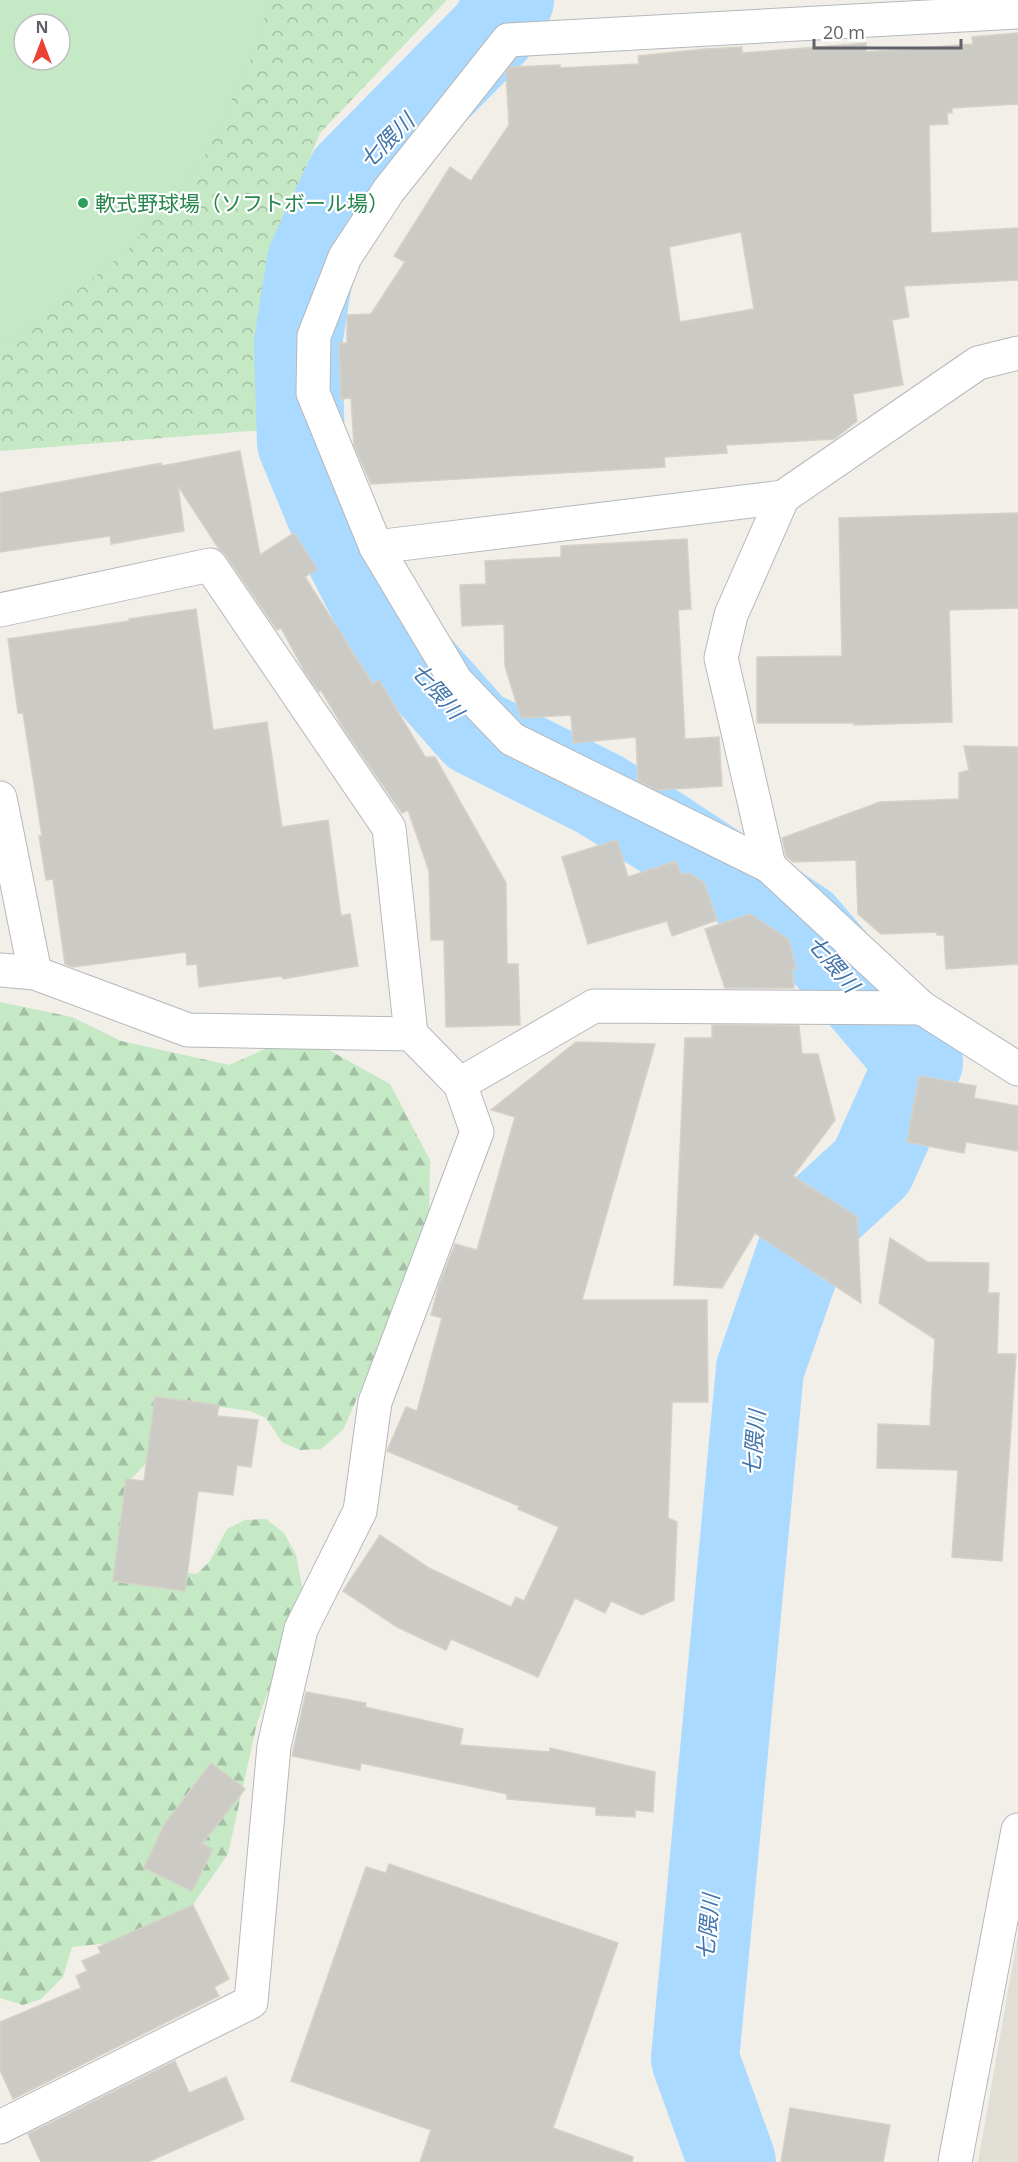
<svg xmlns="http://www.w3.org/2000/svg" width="1018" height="2162" font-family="'Open Sans','Noto Sans JP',sans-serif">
	<defs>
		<pattern id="forest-firs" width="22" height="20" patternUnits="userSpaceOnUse" patternTransform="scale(1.5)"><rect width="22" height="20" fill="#c5e8c5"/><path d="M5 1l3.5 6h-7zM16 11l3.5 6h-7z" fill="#a3c0a4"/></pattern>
		<pattern id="park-crowns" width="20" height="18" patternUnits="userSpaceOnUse" patternTransform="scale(1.5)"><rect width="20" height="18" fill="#c5e8c5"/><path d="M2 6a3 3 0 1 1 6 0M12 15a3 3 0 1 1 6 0" fill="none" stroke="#a3c0a4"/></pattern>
	</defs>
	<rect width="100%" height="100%" fill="#f1efe8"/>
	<polygon fill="#e1ded6" points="1018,1934 1018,2162 978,2162"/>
	<polygon fill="url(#forest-firs)" points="0,1002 72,1017 121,1041 229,1065 300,1034 390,1084 430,1160 429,1222 401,1298 343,1430 321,1449 300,1450 282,1442 266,1418 250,1411 213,1406 194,1414 127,1483 122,1502 123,1525 161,1570 197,1574 210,1561 227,1529 245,1520 266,1519 284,1533 296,1555 303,1591 257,1723 228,1854 171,1936 72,1947 63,1977 41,1999 23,2005 0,1998"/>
	<path fill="url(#park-crowns)" fill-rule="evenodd" d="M0,0h447l-127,133 -54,130 -4,167 -262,21zM24,24h36v36h-36z"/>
	<path fill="#c5e8c5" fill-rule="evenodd" d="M0,0h270l-17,55 -49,102 -76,93 -110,88 -18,5zM24,24h36v36h-36z"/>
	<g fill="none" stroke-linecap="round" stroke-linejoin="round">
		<polyline stroke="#aadaff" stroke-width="88" points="510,0 493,31 350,176 311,261 298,343 301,443 340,537 392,638 475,732 599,794 659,831 803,926 919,1062 872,1167 811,1223 760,1369 695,2059 732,2162"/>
	</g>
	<g fill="#cccac5" stroke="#d6d1c6" stroke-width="1.5" fill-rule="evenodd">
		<path d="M1018,33v71l-66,4v5h-5l1,11 -19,1 2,108 87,-5v52l-114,6 5,31 -17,3 11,65 -50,9 4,27 -23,18 -108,6 1,8 -63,4 1,10 -294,17 -17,-39 -3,-47 -10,1 -2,-56h8v-28l24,-1 34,-52 -11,-6 56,-89 21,14 38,-56 -3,-53 4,-5 50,-2v3l79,-4 -1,-8 67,-7 37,-2v6l124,-10v9l107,-8 -1,-7zM741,232l13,77 -74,13 -11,-75z"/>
		<polygon points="240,451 260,555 294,533 317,569 305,577 373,684 379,680 425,757 435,757 506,883 507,964 518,964 520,1025 446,1027 444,940 431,940 429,871 408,810 402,813 344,729 321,690 319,692 305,672 281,628 277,630 225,554 219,549 178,486 184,531 111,544 110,536 0,552 0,493 161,463 162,466"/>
		<polygon points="1018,513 1018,608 949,610 952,722 854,725 854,723 757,723 757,657 842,656 839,518"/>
		<polygon points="687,539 691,609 678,610 685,739 719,737 722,786 657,790 638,781 636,737 573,743 571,715 521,718 505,666 504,624 462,626 460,585 486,584 485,561 561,557 561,546"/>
		<polygon points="196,609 213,730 267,722 282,827 328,820 341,916 350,914 358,966 283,979 282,976 199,987 197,964 187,965 186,952 73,967 65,964 53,879 46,880 39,836 42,836 23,713 18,713 8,639 129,621 129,619"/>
		<polygon points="964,746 1018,747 1018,964 946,969 944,935 937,935 937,932 881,934 858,914 856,860 793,862 786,856 782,838 880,802 959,799 959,773 969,770"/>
		<polygon points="617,840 628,877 676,861 681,875 689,873 704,883 717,920 672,936 667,921 588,944 562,857"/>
		<polygon points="750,914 789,940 796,969 792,970 794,988 725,988 705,929"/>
		<polygon points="712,1025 799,1026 802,1054 818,1054 835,1120 793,1176 857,1217 861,1303 755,1233 722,1288 674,1285 685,1038 712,1038"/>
		<polygon points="576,1042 655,1044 582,1300 707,1300 708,1402 672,1402 668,1518 677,1522 674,1600 642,1615 611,1601 605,1613 575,1598 538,1677 451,1639 446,1650 397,1627 343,1591 380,1535 429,1568 511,1607 516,1597 524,1601 559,1527 518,1509 519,1506 387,1451 406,1407 417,1411 442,1318 431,1315 439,1285 455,1244 477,1250 515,1117 491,1110"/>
		<polygon points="919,1076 976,1086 974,1098 1018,1106 1018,1151 966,1142 964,1153 907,1142"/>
		<polygon points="890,1238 927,1262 989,1263 988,1293 999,1293 997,1354 1016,1354 1002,1561 952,1557 958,1470 877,1468 878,1424 930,1426 935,1339 879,1303"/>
		<polygon points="155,1397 219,1405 217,1416 258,1420 251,1467 237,1465 233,1495 198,1491 185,1591 113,1581 126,1479 144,1481"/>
		<polygon points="306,1692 366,1703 365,1707 463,1729 460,1745 550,1752 550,1748 655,1772 653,1812 635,1810 635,1817 596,1815 596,1807 507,1799 507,1794 361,1763 360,1770 292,1756"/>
		<polygon points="211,1763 245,1789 202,1844 213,1849 192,1891 144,1868 164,1825"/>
		<polygon points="389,1864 618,1943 553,2128 633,2157 632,2162 420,2162 431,2130 291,2081 366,1867 386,1873"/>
		<polygon points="193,1905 229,1979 214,1987 219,1996 13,2099 0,2070 0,2022 81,1988 76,1976 87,1971 82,1961 101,1953 98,1947"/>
		<polygon points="175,2061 189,2093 226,2077 244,2119 148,2162 41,2162 28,2134"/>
		<polygon points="790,2108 890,2125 883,2162 781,2162"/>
	</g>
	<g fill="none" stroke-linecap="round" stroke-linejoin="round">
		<g stroke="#b5b8bc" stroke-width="35">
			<g id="minor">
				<polyline points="783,497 731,615 721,658 769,866 922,1008 1018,1069"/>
				<polyline points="376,547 783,497 978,363 1018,353"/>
				<polyline points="0,610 210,565 389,828 411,1034"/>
				<polyline points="0,798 35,973"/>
				<polyline points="769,866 512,739 456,681 376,547 313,393 314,336 345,257 389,190 508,40 1018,12"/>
				<polyline points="0,970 35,973 188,1030 411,1034 460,1084 594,1006 922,1008"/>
				<polyline points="0,2127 251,2002 274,1746 301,1629 360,1511 375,1402 477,1132 460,1084"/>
				<polyline points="955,2162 1018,1830"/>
			</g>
		</g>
		<use href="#minor" stroke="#fff" stroke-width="33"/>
	</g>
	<circle fill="#2e9e5b" stroke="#fff" stroke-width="2" cx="83" cy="203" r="6"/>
	<g text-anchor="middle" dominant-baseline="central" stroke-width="4.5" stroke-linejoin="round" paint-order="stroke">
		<g font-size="21" fill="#27864d" stroke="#fff" text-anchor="start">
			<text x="95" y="203">軟式野球場（ソフトボール場）</text>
		</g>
		<g font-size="22" font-style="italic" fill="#4174aa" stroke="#fff">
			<text transform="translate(386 140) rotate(-45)">七隈川</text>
			<text transform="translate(438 690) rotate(49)">七隈川</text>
			<text transform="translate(834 963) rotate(50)">七隈川</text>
			<text transform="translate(753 1443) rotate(-85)">七隈川</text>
			<text transform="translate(707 1927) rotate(-85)">七隈川</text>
		</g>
	</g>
	<g transform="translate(42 42)"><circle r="28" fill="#ffffff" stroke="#bfc1c3" stroke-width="1.5"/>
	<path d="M0-4.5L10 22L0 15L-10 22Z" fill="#ea4335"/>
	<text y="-9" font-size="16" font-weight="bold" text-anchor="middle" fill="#5f6368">N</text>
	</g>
	<path d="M814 39v9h147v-9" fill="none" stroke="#5f6368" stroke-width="3"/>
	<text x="823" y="39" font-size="18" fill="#5f6368" stroke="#ffffff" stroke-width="4.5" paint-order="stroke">20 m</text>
</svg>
